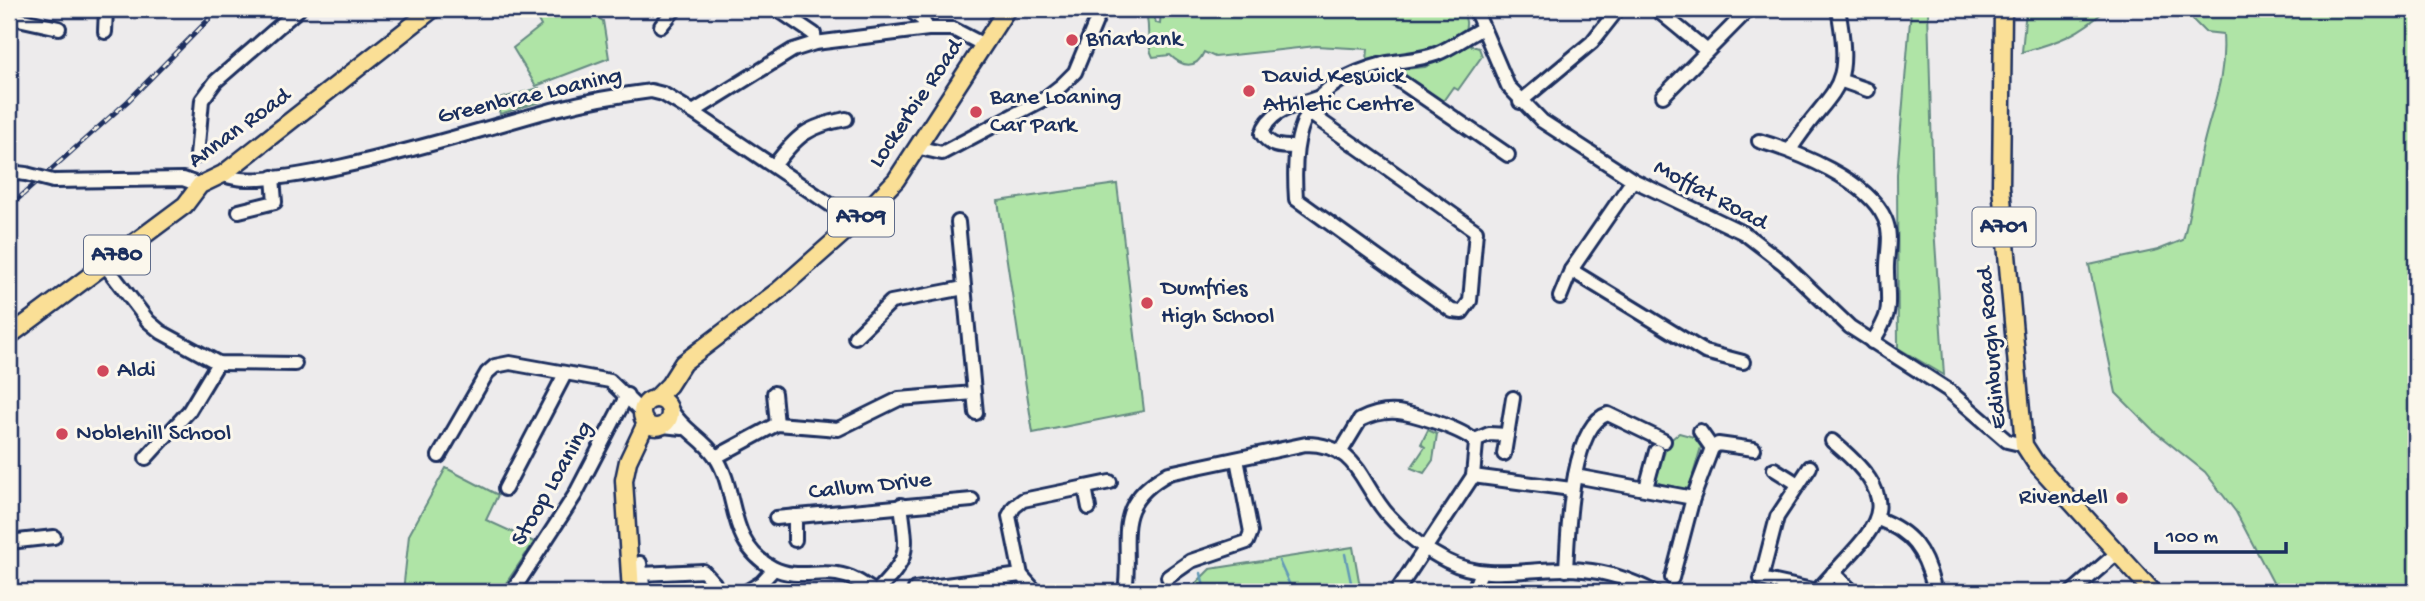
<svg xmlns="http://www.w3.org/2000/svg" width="2425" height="601" font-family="'Gochi Hand',sans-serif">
	<rect width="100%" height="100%" fill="#edebec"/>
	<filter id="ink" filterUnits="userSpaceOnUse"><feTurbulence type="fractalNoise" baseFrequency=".0143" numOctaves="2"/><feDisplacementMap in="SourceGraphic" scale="14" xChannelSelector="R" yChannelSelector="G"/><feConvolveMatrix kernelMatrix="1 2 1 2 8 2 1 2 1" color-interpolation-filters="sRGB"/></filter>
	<g filter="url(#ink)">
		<g fill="#afe4a6" stroke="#658a82" stroke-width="2">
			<polygon points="532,9 582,9 603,21 609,58 536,86 513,48 541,26"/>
			<path d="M1145,9h7l4,14 4,1 1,-15h301c1,4 5,11 4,16 -1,26 -80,33 -99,35l1,-11 -52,-3 -101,11 -11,-5c-8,18 -22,15 -34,3l-17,2c-8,-14 -2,-32 -8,-48z"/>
			<polygon points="1911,9 1928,9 1934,227 1944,375 1898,348 1897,174"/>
			<path d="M2026,9h80c-25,25 -50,34 -84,43z"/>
			<path d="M2182,9h234v583h-138l-42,-80 -31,-40 -50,-40 -39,-39 -27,-128 69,-15 25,-10c8,-30 12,-60 19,-90 10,-45 24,-69 21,-116l-18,-2z"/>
			<polygon points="1469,45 1479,48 1482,56 1458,90 1453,87 1441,104 1402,75 1404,69 1425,67"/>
			<polygon points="539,88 543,101 500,114 496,100"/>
			<polygon points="1117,184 1144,411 1033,433 998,201"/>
			<polygon points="1428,430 1437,434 1433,460 1424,473 1411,468 1425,447 1421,444"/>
			<polygon points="1679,433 1694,437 1701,447 1688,492 1655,482 1668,442"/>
			<polygon points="446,468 498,495 486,520 534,542 500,592 403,592 409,535"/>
			<polygon points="1353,547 1361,592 1187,592 1210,569"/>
		</g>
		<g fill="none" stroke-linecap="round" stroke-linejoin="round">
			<g stroke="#6299b6" stroke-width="2.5">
				<polyline points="1345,554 1353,592"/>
				<polyline points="1279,561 1293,592"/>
				<polyline points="1201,573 1205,592"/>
			</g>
			<g stroke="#1b2f5e" stroke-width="18">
				<g id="minor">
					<polyline points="777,9 814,34 815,43"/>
					<polyline points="908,9 922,19 928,29 953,29 984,45"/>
					<polyline points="1475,9 1508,86 1542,121 1633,180 1744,233 1783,263 1850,327 1948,390 2007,441 2024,445"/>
					<polyline points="1656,9 1706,50"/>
					<polyline points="9,17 59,28"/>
					<polyline points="661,26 675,9"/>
					<polyline points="105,32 106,9"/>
					<polyline points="1384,64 1394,77 1508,155"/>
					<polyline points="1842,81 1868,90"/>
					<polyline points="1663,96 1749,9"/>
					<polyline points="1520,102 1592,42 1618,9"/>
					<polyline points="693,112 793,50 815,43 928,29"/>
					<path d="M1308,112l168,119 -6,70 -8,11 -10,-1 -156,-112c-5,-74 10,-115 87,-135 17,-4 37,-4 53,-10 16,-6 31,-18 47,-26"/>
					<path d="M1759,141c38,11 109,39 126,78 8,18 1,35 2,53 1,36 6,39 -15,70"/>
					<path d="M1295,147c-16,0 -24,0 -33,-13 7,-25 33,-28 55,-36"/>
					<polyline points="920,148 942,153 1044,99 1062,85 1075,72 1101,9"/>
					<path d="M1790,150c41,-65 65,-53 48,-141"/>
					<polyline points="197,156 202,100 216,81 299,9"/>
					<path d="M774,166c23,-31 34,-40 72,-47"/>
					<polyline points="9,172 26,174"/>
					<path d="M223,174c42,26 276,-51 333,-65 31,-8 63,-14 95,-18l12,3 30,18 163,110"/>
					<polyline points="53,181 183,179 200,185"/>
					<polyline points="239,211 275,202 273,177"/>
					<polyline points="958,222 976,413"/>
					<polyline points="105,265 148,321 161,332 218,363 295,364"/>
					<polyline points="1571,270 1705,352 1743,362"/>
					<polyline points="1560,297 1571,270 1633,180"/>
					<polyline points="855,337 891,302 964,288"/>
					<polyline points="774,393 777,424"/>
					<path d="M671,410c13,21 32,28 44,46 24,35 11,88 58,112 21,11 42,3 64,6 15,2 26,10 38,18"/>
					<polyline points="663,426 682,428"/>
					<polyline points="1700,431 1712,448"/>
					<polyline points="1475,440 1489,434 1507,435"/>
					<path d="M1340,453l20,-33c14,-7 30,-10 44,-7 16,3 64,18 72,30l-3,33 -74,112"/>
					<polyline points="1504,454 1513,398"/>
					<polyline points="439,456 487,373 495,366 510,363 610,381 642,412"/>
					<polyline points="716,457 777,424 838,429 899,399 974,393"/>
					<polyline points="146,458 189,411 218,363"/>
					<polyline points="1810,467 1777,517 1761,579 1817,591"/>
					<polyline points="1774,469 1798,484"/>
					<polyline points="1473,476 1571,489"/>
					<polyline points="1575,476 1693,498"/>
					<polyline points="1085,487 1089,508"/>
					<polyline points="1646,488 1656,451"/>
					<polyline points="505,489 565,374"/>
					<polyline points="776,518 972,500"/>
					<path d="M1878,519c34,13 46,31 55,65"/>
					<polyline points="795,540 795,516"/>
					<polyline points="9,542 54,537"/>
					<polyline points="640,563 643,585"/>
					<path d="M1566,570c2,-34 4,-145 42,-156l56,27"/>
					<polyline points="1833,573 1853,592"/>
					<polyline points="642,574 703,571 714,583 717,592"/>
					<polyline points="1168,577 1191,561 1247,542 1251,532 1237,459"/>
					<polyline points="1672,578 1693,498 1712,448 1718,444 1754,449"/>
					<polyline points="915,589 1021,575"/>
					<path d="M1817,591c57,-65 97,-82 15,-150"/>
					<polyline points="512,592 575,495 627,395"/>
					<polyline points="746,592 761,583 774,569"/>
					<path d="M876,592c35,-35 31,-40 25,-87"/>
					<polyline points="1036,592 1021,575 1009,516 1014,507 1023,500 1110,482"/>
					<path d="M1125,592c8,-53 -16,-86 44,-119l137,-29c54,1 53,39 83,72 16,18 36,34 58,45 45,23 90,3 136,9 25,2 50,11 71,22"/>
					<polyline points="1473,592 1481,572"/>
					<polyline points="2072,592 2117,553"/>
				</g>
			</g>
			<g stroke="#1b2f5e" stroke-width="21">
				<g id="major">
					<polyline points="2003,9 2001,187 2024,445 2035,462 2153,592"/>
					<polyline points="9,336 185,205 200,185 223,174 433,9"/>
					<circle cx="656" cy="413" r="14"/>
					<polyline points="655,399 669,385 683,363 779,290 856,222 896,180 1007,9"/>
					<polyline points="631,592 624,480 628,461 646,423"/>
				</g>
			</g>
			<use href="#minor" stroke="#fbf7ec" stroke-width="12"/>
			<use href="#major" stroke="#fadf96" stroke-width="16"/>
			<g stroke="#1b2f5e" stroke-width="5">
				<polyline id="rail" points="9,207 128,101 219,9"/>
			</g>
			<use href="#rail" stroke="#fbf7ec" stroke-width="2.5" stroke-dasharray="8" stroke-linecap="butt"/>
			<g stroke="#1b2f5e" stroke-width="18" stroke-linecap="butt">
				<polyline id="minor-bridge" points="26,174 53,181"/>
			</g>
			<use href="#minor-bridge" stroke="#fbf7ec" stroke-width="12"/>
		</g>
	</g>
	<g fill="#d1495b" stroke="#fbf7ec" stroke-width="2.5">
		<circle cx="1072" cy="40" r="7"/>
		<circle cx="1249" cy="91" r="7"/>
		<circle cx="976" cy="112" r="7"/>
		<circle cx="1147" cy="303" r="7"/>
		<circle cx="103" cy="371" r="7"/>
		<circle cx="62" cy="434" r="7"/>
		<circle cx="2122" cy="498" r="7"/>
	</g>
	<g text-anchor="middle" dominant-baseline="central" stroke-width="6" stroke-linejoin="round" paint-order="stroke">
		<g fill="#fbf7ec" stroke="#5e6b89" stroke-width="2">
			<rect x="828" y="197.5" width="66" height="39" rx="5"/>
			<rect x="1972.5" y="207.5" width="63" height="39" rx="5"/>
			<rect x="84" y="235.5" width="66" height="39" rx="5"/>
		</g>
		<g font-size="23" font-weight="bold" fill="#1b2f5e">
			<text x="861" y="217">A709</text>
			<text x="2004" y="227">A701</text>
			<text x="117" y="255">A780</text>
		</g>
		<g font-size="24" fill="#1b2f5e" stroke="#fbf7ec" text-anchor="start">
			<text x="1086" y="40">Briarbank</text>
			<text x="1263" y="77">David Keswick<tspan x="1263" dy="28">Athletic Centre</tspan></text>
			<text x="990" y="98">Bane Loaning<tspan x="990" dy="28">Car Park</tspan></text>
			<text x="1161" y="289">Dumfries<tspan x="1161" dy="28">High School</tspan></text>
			<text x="117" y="371">Aldi</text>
			<text x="76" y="434">Noblehill School</text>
			<text x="2108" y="498" text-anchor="end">Rivendell</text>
		</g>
		<g font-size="24" fill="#1b2f5e" stroke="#fbf7ec">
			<text transform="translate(530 97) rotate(-13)">Greenbrae Loaning</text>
			<text transform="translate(917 104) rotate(-56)">Lockerbie Road</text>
			<text transform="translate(240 129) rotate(-36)">Annan Road</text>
			<text transform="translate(1710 196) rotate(28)">Moffat Road</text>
			<text transform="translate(1993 348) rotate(-95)">Edinburgh Road</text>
			<text transform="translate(553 484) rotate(-60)">Stoop Loaning</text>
			<text transform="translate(870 487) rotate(-6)">Callum Drive</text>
		</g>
	</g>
	<rect width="2425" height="601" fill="none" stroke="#fbf7ec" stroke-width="35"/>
	<rect x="18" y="18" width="2390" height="566" fill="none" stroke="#1b2f5e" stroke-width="2.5" filter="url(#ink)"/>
	<path d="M2156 542v10h130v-10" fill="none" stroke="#1b2f5e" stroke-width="3.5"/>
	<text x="2166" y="542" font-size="21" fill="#1b2f5e" stroke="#fbf7ec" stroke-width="5" paint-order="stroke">100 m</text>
</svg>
